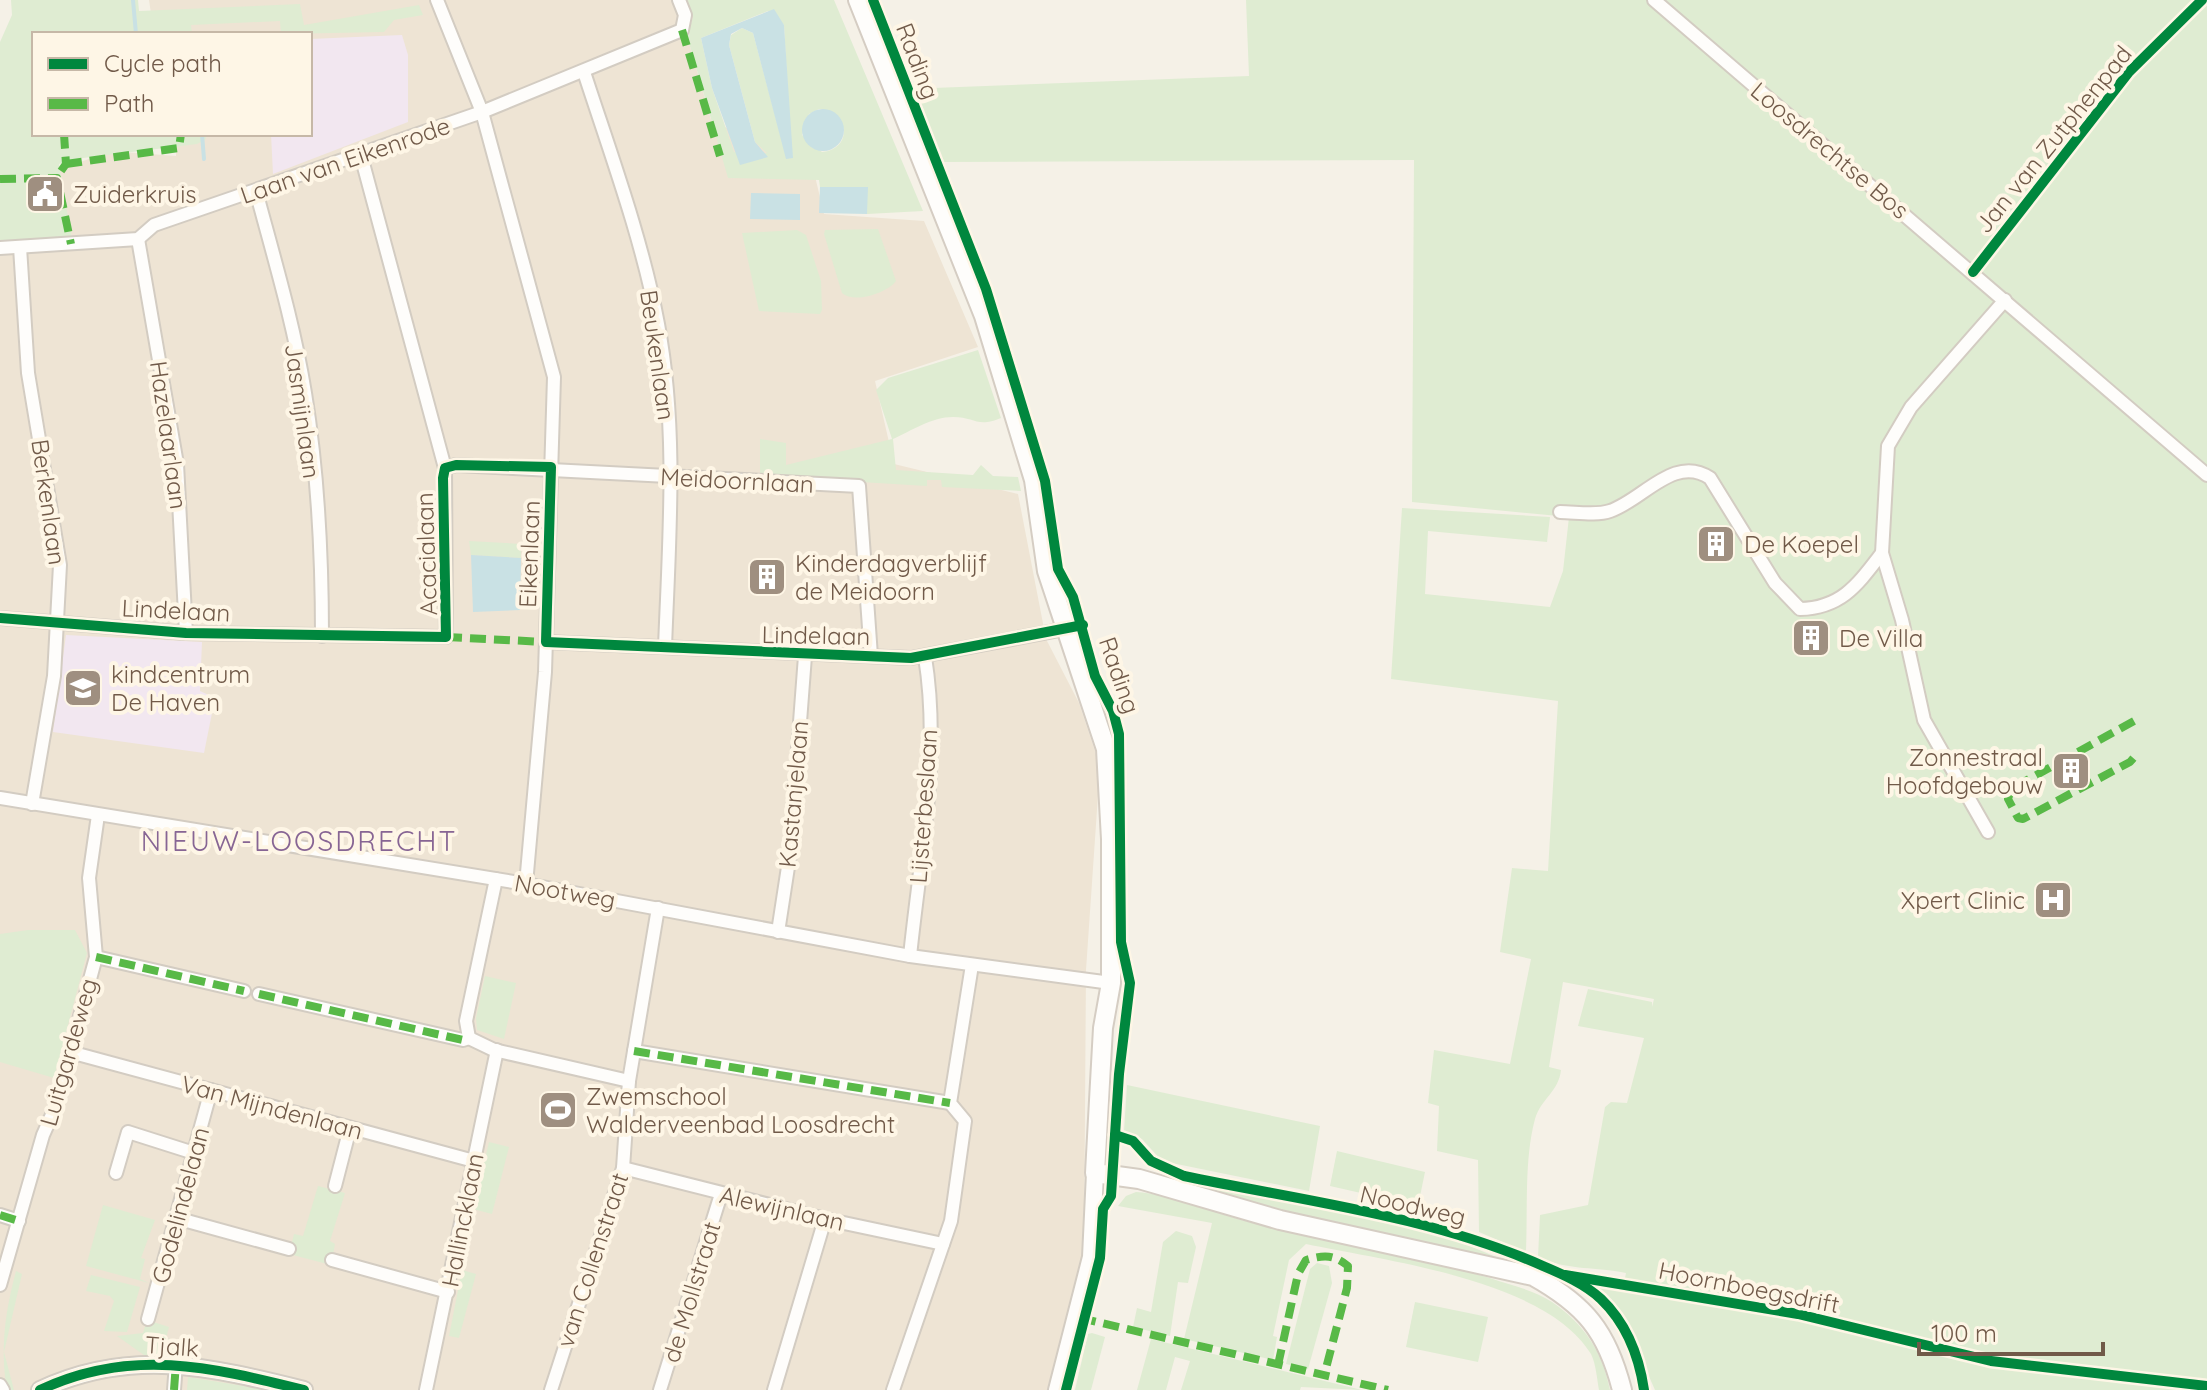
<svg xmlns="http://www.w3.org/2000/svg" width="2207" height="1390" font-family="Quicksand,sans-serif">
	<rect width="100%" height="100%" fill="#f5f1e7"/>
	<polygon fill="#eee4d4" points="149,0 687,0 693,17 687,36 711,120 814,172 824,214 924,221 978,347 875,381 894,464 1018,494 1046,639 1079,703 1100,766 1086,970 1084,1253 1047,1390 0,1390 0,191 111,151 176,156 177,134 310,134 310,34 154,34"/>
	<g fill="#f2e7f0">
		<polygon points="402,35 408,55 408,122 273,174 271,134 310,134 310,39"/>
		<polygon points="66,635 202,642 200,691 215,698 204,753 53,732"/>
	</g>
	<g fill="#dfecd2" fill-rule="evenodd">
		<polygon points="11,0 138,0 139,11 300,4 304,25 419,5 423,15 394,20 384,32 281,34 280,21 191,25 192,34 34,34 34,134 206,134 206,139 197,144 75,159 59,164 72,240 0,243 0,42 12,15"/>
		<path d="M687,0h147l89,211 -56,3v-27h-47l-1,-7 -91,-2 -41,-142 6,-19zM768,11l16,14 7,128 -9,-12 -29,-108 -11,-5 -11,7 -2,10 26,97 12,11 -33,-1 -22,-64 -11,-50zM819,109c31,3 34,40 3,43l-20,-17 7,-21z"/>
		<path d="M1246,0h961v1390h-552l-23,-52 -22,-35 -32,-24 45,8 3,-14c-35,-7 -56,-2 -88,-16l2,-42 48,-10 17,-98 6,-5 16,1 17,-65 -66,-12 10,-37 64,13v5l2,-8 -91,-17 -14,85 12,3c-2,21 -20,29 -26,49 -11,41 -7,90 -9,133l-47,-20 -1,-72 -41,-9 2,-45 -11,-3 6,-53 76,14 21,-105 -31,-7 12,-84 36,3 10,-170 -167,-22 11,-171 148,9 -3,25 -119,-11 -3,63 125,13 13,-36 6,-54 -157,-15 2,-342 -475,2 -32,-73 342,-13z"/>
		<path d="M878,229l18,52c-9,12 -42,23 -54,12l-18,-59 1,-4z"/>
		<polygon points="797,230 806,235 821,281 822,310 820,314 759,311 742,233"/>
		<path d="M978,350l23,68c-24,10 -26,-1 -48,-1 -21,0 -42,14 -60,22l3,31 77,5 8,-10 12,11 25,1 3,14 -79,-4 -1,-7h-14v6l-167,-10v-37l26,4v22l106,-26 -16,-49 12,-12z"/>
		<polygon points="469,541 521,544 521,558 471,555"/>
		<polygon points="28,930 75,930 87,953 54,1078 0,1062 0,934"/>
		<polygon points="485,976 516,983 504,1039 477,1030 476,1018"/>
		<polygon points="1127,1085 1320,1126 1309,1191 1162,1161 1142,1139 1124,1131"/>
		<polygon points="489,1142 509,1147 492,1214 473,1209"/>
		<polygon points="1337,1151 1425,1172 1418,1206 1330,1186"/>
		<polygon points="1167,1175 1432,1230 1503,1260 1334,1225 1201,1191"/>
		<polygon points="318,1186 345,1193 330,1241 335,1244 331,1265 289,1254 294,1234 303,1236"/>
		<path d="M1136,1192c35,2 80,22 117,31 79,20 159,32 237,55 20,7 44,12 62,24 33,23 50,49 58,88h-11c-2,-11 -3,-26 -8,-36 -45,-74 -204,-93 -285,-110l-17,16 -15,71 -1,5 4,1 -4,23 -89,-21 28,-116 -94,-17 8,-10z"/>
		<polygon points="103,1205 155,1220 141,1258 145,1259 140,1279 149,1283 86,1266"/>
		<polygon points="1176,1231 1192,1236 1196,1247 1188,1283 1178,1282 1170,1336 1133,1327 1137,1308 1151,1312 1163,1242"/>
		<polygon points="1317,1263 1329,1266 1332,1283 1308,1369 1286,1364 1310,1269"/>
		<polygon points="462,1270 476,1274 459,1338 449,1336"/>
		<path d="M16,1271l6,3 -18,78 10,38h-7c-7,-41 -2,-78 9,-119z"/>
		<polygon points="91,1275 140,1287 127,1332 104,1331 114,1301 110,1296 86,1291"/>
		<polygon points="1415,1302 1488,1317 1478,1362 1406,1347"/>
		<polygon points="147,1320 169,1327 166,1338 187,1344 186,1357 144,1355 117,1336 143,1333"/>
		<polygon points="1092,1333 1105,1337 1091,1390 1075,1390 1088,1334"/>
		<polygon points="1151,1339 1362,1390 1301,1387 1300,1390 1181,1390 1190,1361 1175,1357 1166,1390 1137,1390"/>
		<polygon points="188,1377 269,1390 187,1390"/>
	</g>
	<g fill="#c9e1e4">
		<polygon points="774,9 784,25 793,158 786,159 753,33 742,28 731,34 729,45 755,142 768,157 740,165 712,88 701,38"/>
		<circle cx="823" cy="130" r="21"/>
		<polygon points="820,187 868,187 867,214 819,213"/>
		<polygon points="751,193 800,194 800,220 750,219"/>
		<polygon points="471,555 521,558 520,610 473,612"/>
	</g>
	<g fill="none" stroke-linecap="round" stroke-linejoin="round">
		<g stroke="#c9e1e4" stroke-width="4">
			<polyline points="133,0 136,34"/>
			<polyline points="202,134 204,159"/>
		</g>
		<g stroke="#d3ccc2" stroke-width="16">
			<g id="minor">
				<polyline points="437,0 482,112 554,377 545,672 526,884"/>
				<polyline points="1654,0 2207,475"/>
				<path d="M584,72c27,83 58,167 74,252 20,106 11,216 7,323"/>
				<path d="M256,191c18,67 38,134 49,202 13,79 17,163 17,243"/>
				<polyline points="138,239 177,464 186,633"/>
				<polyline points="20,247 28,373 60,565 54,676 32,804"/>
				<polyline points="0,248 138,239 154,225 482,112 682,30 685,15 679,0"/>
				<polyline points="445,468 456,465 859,486 871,656"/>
				<path d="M1560,512c15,0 36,4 50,-1 33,-11 64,-57 100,-33l65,105 25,26c42,-1 58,-25 82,-56"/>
				<polyline points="0,618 186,633 446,637 445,468 360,152"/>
				<polyline points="546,642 911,658 1065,629"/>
				<polyline points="0,798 526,884 910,956 1111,983"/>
				<polyline points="1988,832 1924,720 1902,620 1882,553 1888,446 1911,407 2005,300"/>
				<polyline points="778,932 790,854 805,656"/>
				<path d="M910,956c10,-98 31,-201 15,-299"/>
				<polyline points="96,957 244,991"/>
				<polyline points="259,994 463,1040 469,1038 494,1050 629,1081"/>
				<polyline points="469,1038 466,1021 496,879"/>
				<polyline points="634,1051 950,1103"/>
				<polyline points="70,1052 474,1161"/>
				<polyline points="623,1168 825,1219 943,1244"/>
				<polyline points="116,1173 128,1132 194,1153"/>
				<polyline points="335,1186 350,1128"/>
				<polyline points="0,1215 19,1221"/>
				<polyline points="176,1218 289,1249"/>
				<polyline points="332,1260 448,1292"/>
				<polyline points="0,1285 43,1135 55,1108 96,957 89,878 98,815"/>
				<polyline points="148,1319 211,1090"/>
				<polyline points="0,1385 3,1390"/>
				<polyline points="174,1390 176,1363"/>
				<polyline points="426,1390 497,1050"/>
				<polyline points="551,1390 623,1168 629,1081 658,908"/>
				<polyline points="660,1390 721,1194"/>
				<polyline points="774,1390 825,1219"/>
				<polyline points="893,1390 951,1221 965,1121 950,1103 972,965"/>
			</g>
		</g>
		<g stroke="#d3ccc2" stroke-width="20">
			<g id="tertiary">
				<path d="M40,1390c91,-43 171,-23 264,0"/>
				<polyline points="1057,1390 1091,1257 1095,1173"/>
			</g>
		</g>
		<g stroke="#d5cdc3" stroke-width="22">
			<path id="secondary" d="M858,0l126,316 50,164 13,91 59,178 5,90v144l-8,45 -8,145 44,6 141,41 253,56c52,29 74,55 89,114"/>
		</g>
		<use href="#minor" stroke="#fefdfb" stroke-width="12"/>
		<use href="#tertiary" stroke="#fefdfb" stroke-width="16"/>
		<use href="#secondary" stroke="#fefdfb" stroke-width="18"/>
		<g stroke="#58b947" stroke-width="8" stroke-dasharray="16 8" stroke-linecap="butt">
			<polyline points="682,30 720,156"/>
			<polyline points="66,164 179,148 181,134"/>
			<polyline points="61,171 66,164 64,134"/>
			<polyline points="0,179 57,178 71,244"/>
			<polyline points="446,637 546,642"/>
			<polyline points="2134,721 2011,789 2008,799 2018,818 2023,819 2130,762 2136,755"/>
			<polyline points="96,957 244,991"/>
			<polyline points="259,994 463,1040 469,1038"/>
			<polyline points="634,1051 950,1103"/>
			<polyline points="0,1215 19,1221"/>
			<polyline points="1080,1318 1388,1390"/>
			<path d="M1278,1365l20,-91 8,-14c18,-5 27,-6 42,6l-1,22 -23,88"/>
			<polyline points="174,1390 176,1363"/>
		</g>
		<g stroke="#fef6e6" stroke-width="15">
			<g id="cycleway">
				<polyline points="873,0 986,289 1045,481 1058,569 1073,597 1095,676 1113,711 1119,734 1121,942 1130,983 1119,1074 1111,1196 1103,1209 1100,1258 1066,1390"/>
				<polyline points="1973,272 2129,72 2202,0"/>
				<polyline points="0,618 186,633 446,637 443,478 445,468 456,465 551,467 546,642 911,658 1083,625"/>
				<path d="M1115,1135l18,6 18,20 33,15c120,25 247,40 359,90 19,8 42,18 58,33 25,24 38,57 43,91"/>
				<polyline points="1565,1275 1798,1314 1991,1361 2207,1386"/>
				<path d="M40,1390c91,-43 171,-23 264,0"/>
			</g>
		</g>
		<use href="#cycleway" stroke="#00873e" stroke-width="10"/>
	</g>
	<defs>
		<g id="civic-square" transform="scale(2)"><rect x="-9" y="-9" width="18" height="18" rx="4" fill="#9f8f80" stroke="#fef6e6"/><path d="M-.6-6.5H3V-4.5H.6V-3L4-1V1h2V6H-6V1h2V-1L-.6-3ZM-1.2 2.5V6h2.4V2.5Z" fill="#fff"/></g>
		<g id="building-square" transform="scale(2)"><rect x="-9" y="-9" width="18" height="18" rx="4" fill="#9f8f80" stroke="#fef6e6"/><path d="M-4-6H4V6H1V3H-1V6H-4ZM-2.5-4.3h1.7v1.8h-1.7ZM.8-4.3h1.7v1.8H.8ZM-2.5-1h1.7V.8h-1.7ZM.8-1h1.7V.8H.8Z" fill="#fff"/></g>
		<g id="school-square" transform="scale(2)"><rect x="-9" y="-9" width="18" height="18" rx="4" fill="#9f8f80" stroke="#fef6e6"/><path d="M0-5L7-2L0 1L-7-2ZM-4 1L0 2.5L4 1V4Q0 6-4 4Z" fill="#fff"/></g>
		<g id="hospital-square" transform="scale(2)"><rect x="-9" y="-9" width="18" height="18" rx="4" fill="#9f8f80" stroke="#fef6e6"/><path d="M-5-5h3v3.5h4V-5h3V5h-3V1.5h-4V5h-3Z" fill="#fff"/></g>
		<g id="stadium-square" transform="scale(2)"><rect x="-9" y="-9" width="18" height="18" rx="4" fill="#9f8f80" stroke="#fef6e6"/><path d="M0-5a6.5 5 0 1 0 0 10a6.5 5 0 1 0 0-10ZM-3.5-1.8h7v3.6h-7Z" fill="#fff"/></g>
	</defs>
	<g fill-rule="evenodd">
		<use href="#civic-square" x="45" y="194"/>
		<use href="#building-square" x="1716" y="544"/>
		<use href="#building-square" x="767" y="577"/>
		<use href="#building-square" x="1811" y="638"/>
		<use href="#school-square" x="83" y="688"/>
		<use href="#building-square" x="2071" y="771"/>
		<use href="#hospital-square" x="2053" y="900"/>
		<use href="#stadium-square" x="558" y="1110"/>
	</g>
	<g text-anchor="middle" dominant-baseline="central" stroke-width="8" stroke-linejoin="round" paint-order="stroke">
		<g font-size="24" fill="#715a49" stroke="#fef6e6">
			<text transform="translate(918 61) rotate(69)">Rading</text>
			<text transform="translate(2053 139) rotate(-51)">Jan van Zutphenpad</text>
			<text transform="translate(1830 150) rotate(40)">Loosdrechtse Bos</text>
			<text transform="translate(345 160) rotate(-19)">Laan van Eikenrode</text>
			<text transform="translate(658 355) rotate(82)">Beukenlaan</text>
			<text transform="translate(303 411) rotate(82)">Jasmijnlaan</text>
			<text transform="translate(169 435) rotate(82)">Hazelaarlaan</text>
			<text transform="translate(737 480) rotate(3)">Meidoornlaan</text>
			<text transform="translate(49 502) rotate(82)">Berkenlaan</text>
			<text transform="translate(426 554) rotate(-92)">Acacialaan</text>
			<text transform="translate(529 554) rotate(-88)">Eikenlaan</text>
			<text transform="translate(176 610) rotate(3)">Lindelaan</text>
			<text transform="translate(816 635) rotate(1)">Lindelaan</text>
			<text transform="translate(1120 675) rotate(71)">Rading</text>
			<text transform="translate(793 794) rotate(-85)">Kastanjelaan</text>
			<text transform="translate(923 806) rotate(-86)">Lijsterbeslaan</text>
			<text transform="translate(565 891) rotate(10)">Nootweg</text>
			<text transform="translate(68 1052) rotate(-74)">Luitgardeweg</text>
			<text transform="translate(272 1107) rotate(15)">Van Mijndenlaan</text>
			<text transform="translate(180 1205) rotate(-75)">Godelindelaan</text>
			<text transform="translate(1413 1205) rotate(13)">Noodweg</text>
			<text transform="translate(782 1208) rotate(13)">Alewijnlaan</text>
			<text transform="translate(462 1220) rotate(-79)">Hallincklaan</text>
			<text transform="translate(592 1260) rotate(-72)">van Collenstraat</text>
			<text transform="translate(1749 1287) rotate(11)">Hoornboegsdrift</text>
			<text transform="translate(691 1292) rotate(-73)">de Mollstraat</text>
			<text transform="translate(172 1346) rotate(4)">Tjalk</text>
		</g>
		<g font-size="24" fill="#715a49" stroke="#fef6e6" text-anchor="start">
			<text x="73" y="194">Zuiderkruis</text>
			<text x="1744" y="544">De Koepel</text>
			<text x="795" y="563">Kinderdagverblijf<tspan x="795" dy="28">de Meidoorn</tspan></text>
			<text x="1839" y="638">De Villa</text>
			<text x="111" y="674">kindcentrum<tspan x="111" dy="28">De Haven</tspan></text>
			<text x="2043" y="757" text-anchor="end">Zonnestraal<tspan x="2043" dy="28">Hoofdgebouw</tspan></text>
			<text x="2025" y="900" text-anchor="end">Xpert Clinic</text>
			<text x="586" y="1096">Zwemschool<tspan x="586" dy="28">Walderveenbad Loosdrecht</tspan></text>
		</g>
		<g font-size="28" letter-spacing="2" fill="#876594" stroke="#fef6e6">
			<text x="299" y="840">NIEUW-LOOSDRECHT</text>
		</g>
	</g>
	<rect x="32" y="32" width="280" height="104" fill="#fef6e6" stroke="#c6b8a7" stroke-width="2"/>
	<rect x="48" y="58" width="40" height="12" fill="#00873e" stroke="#c6b8a7" stroke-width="2"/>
	<text x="104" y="72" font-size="24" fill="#715a49">Cycle path</text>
	<rect x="48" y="98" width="40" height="12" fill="#58b947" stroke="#c6b8a7" stroke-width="2"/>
	<text x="104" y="112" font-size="24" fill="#715a49">Path</text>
	<path d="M1919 1342v12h184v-12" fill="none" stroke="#715a49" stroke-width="4"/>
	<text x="1931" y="1342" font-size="24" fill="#715a49" stroke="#fef6e6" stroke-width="6" paint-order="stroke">100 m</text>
</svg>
